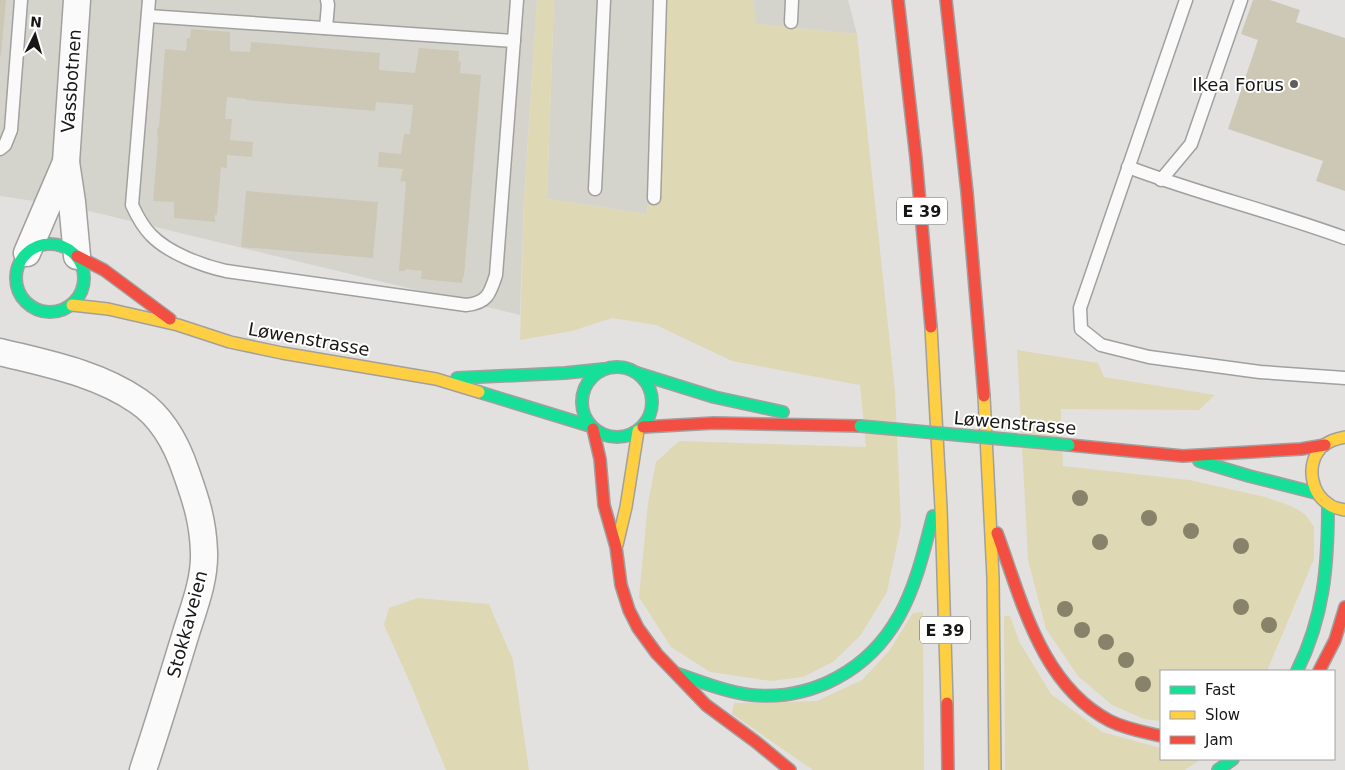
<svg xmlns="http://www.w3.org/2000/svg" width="1345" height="770" font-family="'DejaVu Sans',sans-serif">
	<rect width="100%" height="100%" fill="#e2e1df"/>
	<g fill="#d5d4cc">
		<polygon points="0,0 537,0 524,199 520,315 68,206 0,196"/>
		<polygon points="554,0 663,0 647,214 547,199"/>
		<polygon points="753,0 848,0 857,34 755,24"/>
	</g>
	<g fill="#dfd8b5">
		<polygon points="537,0 554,0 547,199 647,214 663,0 753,0 756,24 857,34 895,391 901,525 887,592 860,636 833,662 803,677 771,681 710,672 671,647 639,597 648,503 656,462 679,441 866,447 860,385 732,361 656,325 612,318 572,331 520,340 524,199"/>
		<polygon points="1017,350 1098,363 1104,377 1215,395 1199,410 1061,409 1063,466 1189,480 1265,497 1291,506 1305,514 1314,527 1314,559 1267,671 1161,671 1161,721 1144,719 1112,705 1078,676 1046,629 1028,560"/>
		<polygon points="417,598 489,604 513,660 529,770 446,770 408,678 384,625 389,608"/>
		<polygon points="923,612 924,770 813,770 732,714 734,703 817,701 862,680 889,651 913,613"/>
		<polygon points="1004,616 1010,616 1020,643 1051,694 1102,732 1161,748 1161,759 1201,759 1185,770 1005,770"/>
	</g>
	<g fill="#cdc8b5">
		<polygon points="0,0 6,0 1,56 0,55"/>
		<polygon points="1253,0 1270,0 1300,10 1296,22 1345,38 1345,191 1316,181 1323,161 1228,129 1258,40 1241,34"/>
		<polygon points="191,29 230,32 230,51 250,52 251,42 380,53 379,70 415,73 419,48 459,51 458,62 461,61 460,73 481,75 464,276 463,277 462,283 421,279 422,271 405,269 405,271 399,271 406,182 400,181 403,169 378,167 379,152 401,154 404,134 410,134 413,105 376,102 375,111 246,100 246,99 227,97 225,119 232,119 230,140 253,142 252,157 227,155 227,168 221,167 217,215 215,215 215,222 174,218 174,202 153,201 158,140 157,128 159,127 165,49 186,51 187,38 190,38"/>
		<polygon points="246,191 378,202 373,258 241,247"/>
	</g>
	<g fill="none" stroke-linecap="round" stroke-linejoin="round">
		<g stroke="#a1a09e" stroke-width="15">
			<g id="lane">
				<path d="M149,0l-17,205c5,11 11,22 19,30 17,18 52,31 75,36l240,34c21,-2 24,-11 30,-30l21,-275"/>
				<polyline points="1186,0 1080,308 1081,329 1101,345 1149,357 1260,372 1345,378"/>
				<polyline points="148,16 514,41"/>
				<polyline points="791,22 792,0"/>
				<polyline points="326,28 328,5 327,0"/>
				<polyline points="0,149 5,145 11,130 21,0"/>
				<path d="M1128,167c71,27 146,45 217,71"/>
				<polyline points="1161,180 1191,144 1241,0"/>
				<polyline points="595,189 604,0"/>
				<polyline points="654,198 660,0"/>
			</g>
		</g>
		<g stroke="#a1a09e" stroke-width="29">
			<g id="street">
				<polyline points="66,162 77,0"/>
				<polyline points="27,253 66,162 72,202 77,256"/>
				<path d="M0,352c48,12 97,21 138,49 24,16 39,44 48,71 10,28 17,49 18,80 1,28 -10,55 -18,81 -14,46 -28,92 -43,137"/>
			</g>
		</g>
		<g stroke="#a1a09e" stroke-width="14">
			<g id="fast">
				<circle cx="50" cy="278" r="34"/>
				<circle cx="617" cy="402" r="35"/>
				<polyline points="637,373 714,397 783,412"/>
				<polyline points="457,378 565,373 604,369"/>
				<polyline points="479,392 590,426"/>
				<polyline points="1199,461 1249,476 1316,493"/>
				<path d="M1297,671c27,-54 31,-106 31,-165"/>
				<path d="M678,674c24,8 48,18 73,21 61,6 118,-25 148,-79 17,-30 25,-66 34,-100"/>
				<polyline points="1218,770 1233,759"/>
			</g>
		</g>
		<g stroke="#a1a09e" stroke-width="14">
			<g id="slow">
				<polyline points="72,305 108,309 178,325 230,342 282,353 436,379 479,392"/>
				<polyline points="931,327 941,508 947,703"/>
				<polyline points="984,396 993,577 995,770"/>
				<path d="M1345,437c-9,2 -18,4 -25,12 -14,17 -9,45 10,56 4,3 10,4 15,5"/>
				<polyline points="617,545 626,507 638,431"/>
			</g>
		</g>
		<g stroke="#a1a09e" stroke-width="14">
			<g id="jam">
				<polyline points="898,0 916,158 931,327"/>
				<polyline points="946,0 967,192 984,396"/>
				<polyline points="77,256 104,270 170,319"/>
				<polyline points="643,427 714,423 860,426"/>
				<polyline points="593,429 600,459 604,505 616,547 621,585 629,610 638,628 657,654 706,705 756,742 790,770"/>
				<polyline points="1069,445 1183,456 1301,449 1325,445"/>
				<path d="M997,533c25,68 44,152 113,188 16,8 34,11 51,15"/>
				<polyline points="1319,671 1335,640 1345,607"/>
				<polyline points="947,703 948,770"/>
			</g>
		</g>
		<use href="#lane" stroke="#fbfafa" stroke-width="12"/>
		<use href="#street" stroke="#fbfafa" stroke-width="26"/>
		<use href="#fast" stroke="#16e098" stroke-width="11"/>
		<use href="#slow" stroke="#ffcf43" stroke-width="11"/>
		<use href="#jam" stroke="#f24e42" stroke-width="11"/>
		<g stroke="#a1a09e" stroke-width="14" stroke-linecap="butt">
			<polyline id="fast-bridge" points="860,426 1069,445"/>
		</g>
		<use href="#fast-bridge" stroke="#16e098" stroke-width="11"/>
	</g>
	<g fill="#878269">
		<circle cx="1080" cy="498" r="8"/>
		<circle cx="1149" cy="518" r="8"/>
		<circle cx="1191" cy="531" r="8"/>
		<circle cx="1100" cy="542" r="8"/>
		<circle cx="1241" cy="546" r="8"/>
		<circle cx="1241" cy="607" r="8"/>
		<circle cx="1065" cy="609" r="8"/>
		<circle cx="1269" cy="625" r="8"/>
		<circle cx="1082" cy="630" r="8"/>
		<circle cx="1106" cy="642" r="8"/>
		<circle cx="1126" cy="660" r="8"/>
		<circle cx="1143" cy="684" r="8"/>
	</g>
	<circle fill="#5f5e5c" stroke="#fff" stroke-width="2" cx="1294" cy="84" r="5"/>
	<g text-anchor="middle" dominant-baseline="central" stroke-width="4" stroke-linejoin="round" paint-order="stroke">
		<g fill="#fff" stroke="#5d5d5c" stroke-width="1">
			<rect x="897" y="197.5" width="50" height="27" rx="4"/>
			<rect x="920" y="616.5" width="50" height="27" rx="4"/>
		</g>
		<g font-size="16" font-weight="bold" fill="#181716">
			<text x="922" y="211">E 39</text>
			<text x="945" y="630">E 39</text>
		</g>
		<g font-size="18" fill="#181716" stroke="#fff">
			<text transform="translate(71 81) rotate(-86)">Vassbotnen</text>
			<text transform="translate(309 339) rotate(10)">Løwenstrasse</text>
			<text transform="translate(1015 423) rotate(5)">Løwenstrasse</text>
			<text transform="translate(187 624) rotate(-75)">Stokkaveien</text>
		</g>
		<g font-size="18" fill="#181716" stroke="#fff" text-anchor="end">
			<text x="1284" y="84">Ikea Forus</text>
		</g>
	</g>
	<rect x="1160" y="670" width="175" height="90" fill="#ffffff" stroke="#a3a2a2"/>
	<rect x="1170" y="686" width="25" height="8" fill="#16e098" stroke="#a3a2a2"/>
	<text x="1205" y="695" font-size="15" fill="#181716">Fast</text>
	<rect x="1170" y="711" width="25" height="8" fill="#ffcf43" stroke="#a3a2a2"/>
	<text x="1205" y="720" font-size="15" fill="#181716">Slow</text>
	<rect x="1170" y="736" width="25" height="8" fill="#f24e42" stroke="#a3a2a2"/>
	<text x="1205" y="745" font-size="15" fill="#181716">Jam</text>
	<g transform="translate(35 35) rotate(5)" stroke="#ffffff" stroke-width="4" paint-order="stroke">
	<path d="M0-4L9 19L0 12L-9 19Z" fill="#181716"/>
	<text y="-8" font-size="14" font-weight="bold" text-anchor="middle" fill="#181716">N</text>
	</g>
</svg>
